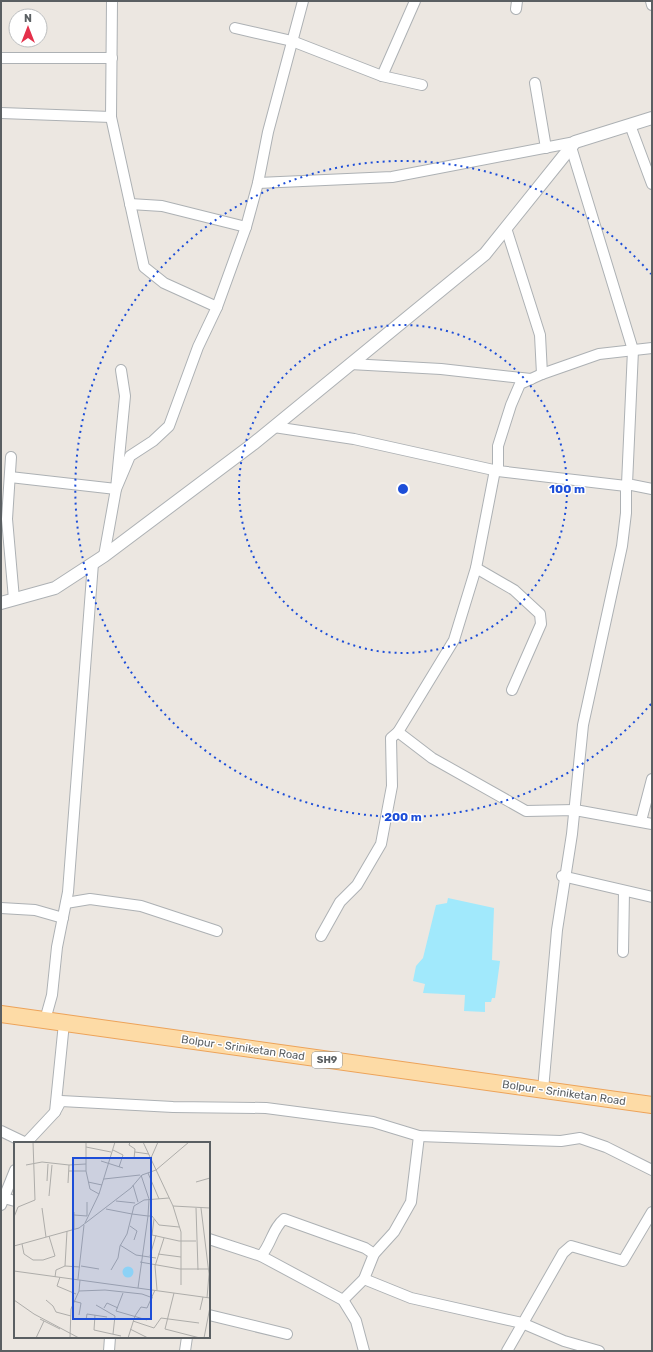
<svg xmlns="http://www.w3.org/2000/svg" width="653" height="1352" font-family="Rubik,sans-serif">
	<rect width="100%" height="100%" fill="#ece7e1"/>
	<polygon fill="#a1e9fc" points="448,898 494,908 492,960 500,961 495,998 492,998 491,1002 485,1002 485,1012 464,1011 465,995 423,993 425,984 413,981 416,966 423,958 436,905 447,903"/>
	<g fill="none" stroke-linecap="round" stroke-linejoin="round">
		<g stroke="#adb1b4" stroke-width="12">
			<g id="minor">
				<polyline points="112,1 111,117 144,267 164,283 217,307"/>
				<polyline points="651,1 652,5"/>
				<polyline points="516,9 517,1"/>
				<polyline points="235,28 292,41 382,76 422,85"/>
				<polyline points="1,58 112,58"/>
				<polyline points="382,76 415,1"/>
				<polyline points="535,83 546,148"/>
				<polyline points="1,113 111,117"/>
				<polyline points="630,125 652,184"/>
				<polyline points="571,147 633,350 627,484 652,489"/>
				<polyline points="258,183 392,177 575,142"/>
				<polyline points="130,204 162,206 246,227"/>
				<polyline points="506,228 540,335 542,374"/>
				<polyline points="350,364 441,369 531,379"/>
				<polyline points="274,427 354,439 498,471"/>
				<polyline points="11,457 7,519 14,599"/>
				<polyline points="10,477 116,489 125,396 121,370"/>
				<polyline points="104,556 116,489 130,456 153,441 169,426 198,347 217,307 246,227 258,183 268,132 303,1"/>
				<polyline points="476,568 514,590 540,614 541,624 512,690"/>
				<polyline points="398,732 432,758 526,811 575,810 652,824"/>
				<polyline points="641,821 652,779"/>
				<polyline points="562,876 652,897"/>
				<polyline points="66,903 90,899 141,906 217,931"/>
				<polyline points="1,908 35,910 63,918"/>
				<polyline points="321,936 340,902 357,885 381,844 392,786 391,738 398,732 454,640 476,568 495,470"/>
				<polyline points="623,952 624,891"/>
				<polyline points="45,1020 52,995 57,947 68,892 93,563"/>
				<polyline points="543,1090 557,930 572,834 583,725 622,546 626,513 626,486 498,471 498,446 511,405 520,384 542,374 599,354 652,348"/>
				<polyline points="55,1112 61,1101 173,1107 266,1108 373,1122 419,1136 561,1141 580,1138 606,1147 652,1170"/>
				<polyline points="1,1131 26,1143"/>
				<polyline points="26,1143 55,1112 64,1023"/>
				<polyline points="4,1198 15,1201"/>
				<polyline points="1,1205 15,1170"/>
				<polyline points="209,1239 261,1256 343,1300 356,1321 364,1351"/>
				<path d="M261,1256c11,-13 11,-27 23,-37l81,29 9,6"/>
				<polyline points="364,1279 411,1298 522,1323 564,1341 599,1351"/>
				<polyline points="343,1300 364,1279 374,1254 394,1232 411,1202 419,1136"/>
				<polyline points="209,1315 287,1334"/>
				<polyline points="109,1351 110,1337"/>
				<polyline points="185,1351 187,1337"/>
				<polyline points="507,1351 563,1253 571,1246 623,1261 652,1212"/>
			</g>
		</g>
		<g stroke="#adb1b4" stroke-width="14">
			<polyline id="tertiary" points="1,603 55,588 104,556 253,444 485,254 575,142 652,118"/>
		</g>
		<g stroke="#eda359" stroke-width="18">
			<polyline id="primary" points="1,1014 652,1105"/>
		</g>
		<use href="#minor" stroke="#fff" stroke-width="10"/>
		<use href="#tertiary" stroke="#fff" stroke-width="12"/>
		<use href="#primary" stroke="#fddba6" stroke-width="16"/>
	</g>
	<g fill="none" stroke="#1d4ed8" stroke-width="2" stroke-dasharray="2 4">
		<circle cx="403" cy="489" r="164"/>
		<path d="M651 704A328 328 0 1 1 651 274"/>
	</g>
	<g text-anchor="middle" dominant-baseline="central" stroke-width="3" stroke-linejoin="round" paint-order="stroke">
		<rect fill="#fff" stroke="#8c8f91" stroke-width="1" x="312" y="1052" width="30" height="16" rx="3"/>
		<g font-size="10" font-weight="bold" fill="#5a5f62">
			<text x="327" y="1060">SH9</text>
		</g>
		<g font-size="11" fill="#5a5f62" stroke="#fff">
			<text transform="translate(243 1048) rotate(8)">Bolpur - Sriniketan Road</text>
			<text transform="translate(564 1093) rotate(8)">Bolpur - Sriniketan Road</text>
		</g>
	</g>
	<g transform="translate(14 1142)">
		<rect width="196" height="196" fill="#ece7e1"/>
		<path d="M108.5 130a5.5 5.5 0 1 1 11 0a5.5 5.5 0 1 1-11 0Z" fill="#a1e9fc"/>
		<path fill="none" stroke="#aeadaa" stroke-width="1" d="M72,0v29l4,18 9,5M116,0l-1,3 6,4 -1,10M129,0l30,64 37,2M72,5l25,5M99,8l10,5 -4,12M121,10l14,2M137,16l7,-16M87,19l22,7M12,23l16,-3 27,3 -1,18M55,23l17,-1M55,29h17M134,31l11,26M127,33l8,24 -1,17h4l7,9 20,2M90,37l36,-4M33,39l1,-17M74,40l14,3M182,40l14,-4M119,43l5,17M35,54l3,-31M102,59l19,2M159,64l8,26v53M28,66l4,29M182,66l2,62M187,66l8,66 -2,24M92,67l26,5M60,70v17M60,73l13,1v-14M0,75l4,-10 17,-7 -2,-58M140,77l-2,16 27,6h17M71,81l14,-29 16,-52M116,84l7,5 -3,9M8,102l2,10 9,6h10l12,-4 -6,-20M106,103l16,10 20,3M0,104l65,-18 52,-40 11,-13 14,-5 33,-28M144,112l23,3M136,114l6,-21M126,120l40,7h30M51,124l15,1M67,124l18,3M97,128l7,-12 2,-12 7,-12 5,-20M0,129l196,27M41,135l1,-7 9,-4 2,-35M46,135l-3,9 19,8M64,137l6,-54M124,146l10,-72 -16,-2 2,-8 10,-6 25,-2M143,148l-2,-24 9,-28M65,149l26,-1 37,4 11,4M160,151l-9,36 35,9M0,158l20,14 45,24M32,158l7,6 3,6 15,4M59,159l8,2 -2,12M82,163l19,11 -2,18M90,166l3,-5 11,5M186,168l3,-13M102,169l31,9M102,169l7,-18M81,173l-1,15 27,6M26,177l20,10M72,178l1,-6 20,3M119,179l21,7 7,-10 38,5M116,187l18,9M22,196l8,-17M56,196l1,-29 8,-18 1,-11M114,196l7,-22 6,-9 6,1 8,-18M190,196l6,-31"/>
		<path fill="#1d4ed8" fill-opacity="0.15" stroke="#1d4ed8" stroke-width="2" d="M59,16h78v161h-78z"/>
		<rect width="196" height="196" fill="none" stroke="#5a5f62" stroke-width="2"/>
	</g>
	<circle cx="403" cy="489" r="6" fill="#1d4ed8" stroke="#fff" stroke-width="2"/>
	<g font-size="12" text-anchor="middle" font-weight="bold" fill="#1d4ed8" stroke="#fff" stroke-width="3" stroke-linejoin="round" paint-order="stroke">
		<text x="567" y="493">100 m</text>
		<text x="403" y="821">200 m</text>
	</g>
	<rect width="653" height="1352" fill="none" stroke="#5a5f62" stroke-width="4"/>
	<g transform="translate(28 28)"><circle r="19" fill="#ffffff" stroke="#bdbfc0"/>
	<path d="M0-3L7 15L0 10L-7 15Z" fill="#e4304a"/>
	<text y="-6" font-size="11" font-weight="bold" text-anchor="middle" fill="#5a5f62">N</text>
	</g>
</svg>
